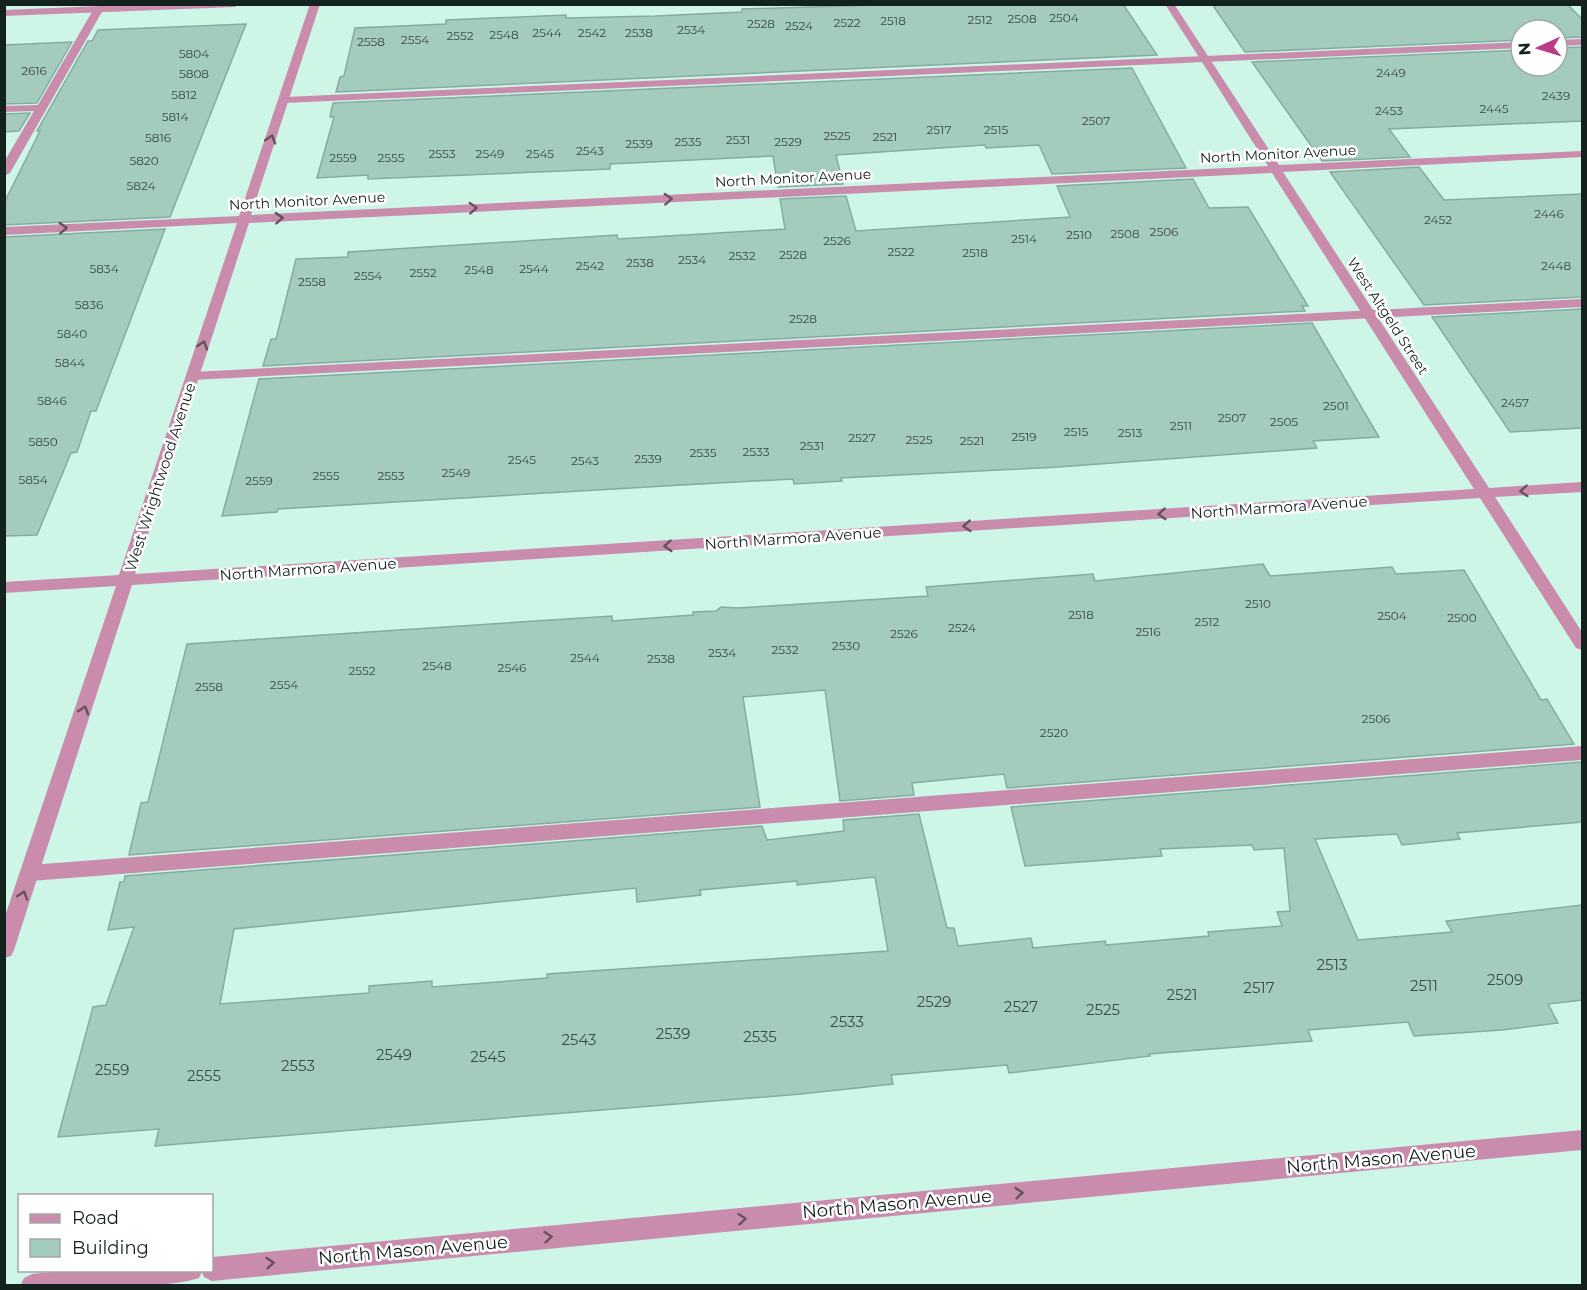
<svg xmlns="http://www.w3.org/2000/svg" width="1587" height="1290" font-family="Montserrat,sans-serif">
	<rect width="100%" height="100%" fill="#cdf6e7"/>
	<g fill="#a4ccbe" stroke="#85ac9e" stroke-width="1.5" fill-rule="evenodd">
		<polygon points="908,4 1123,4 1157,55 336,92 340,77 344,76 355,28 446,24 446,20 566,15 566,18 655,16 742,12 742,9"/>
		<polygon points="1212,4 1567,4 1582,19 1582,37 1557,38 1557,30 1521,30 1521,40 1245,52"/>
		<polygon points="246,24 170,217 4,225 4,203 40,131 37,131 88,41 92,41 98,30"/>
		<polygon points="72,42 37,103 4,104 4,45"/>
		<polygon points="1582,47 1582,121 1389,129 1410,157 1322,161 1252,62 1521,50 1521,66 1557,66 1557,48"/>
		<polygon points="1132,68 1186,168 1052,174 1039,145 986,148 985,145 836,155 843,184 778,187 773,156 610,164 610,169 368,179 368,175 317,178 334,117 330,117 333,103"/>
		<polygon points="30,113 19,131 4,132 4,114"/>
		<polygon points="1419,167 1444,200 1582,194 1582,297 1424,305 1330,172"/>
		<polygon points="1193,179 1209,208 1248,207 1308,306 1302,306 1305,311 263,366 271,339 276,339 296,259 348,257 348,252 617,235 618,239 785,229 780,199 846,196 856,231 1070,217 1057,186"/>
		<polygon points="165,229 96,411 91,411 77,452 71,453 37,535 4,536 4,237"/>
		<polygon points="1582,309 1582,428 1510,432 1432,317"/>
		<polygon points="1312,323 1379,437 1313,441 1317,448 1058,467 841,478 842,481 794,484 793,479 682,485 278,509 277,512 222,516 259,379"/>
		<polygon points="1263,564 1270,576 1392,567 1396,574 1464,570 1541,700 1547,699 1574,744 1007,788 1004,774 912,783 914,795 840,801 825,690 743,697 760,807 129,855 141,803 148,802 187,644 612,616 612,621 693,615 693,612 716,611 721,607 738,608 928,596 926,587 1093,574 1095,581"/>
		<path d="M1582,762v60l-125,11 3,6 -58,6 -5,-11 -82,5 43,101 94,-8 -6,-11 136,-16v95l-34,4 10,19 -56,7 -88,6 -6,-14 -100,8 4,11 -163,13 1,2 -141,17 -2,-8 -116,10 2,9 -92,10 -646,52 4,-17 -101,8 35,-130 13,-2 28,-78 -26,3 12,-48h4l1,-6 637,-50 5,14 77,-9 -1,-11 76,-6 28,114h7l4,18 73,-8 2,10 72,-7 1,4 103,-9 -1,-4 74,-6 -5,-14 13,-1 -6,-63 -30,2 -2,-5 -92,4 2,7 -137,10 -14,-59zM875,877l13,74 -341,23v4l-115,9v-6l-63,5v7l-149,11 14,-75 402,-41 1,14 64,-7 -1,-5 97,-9v4z"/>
	</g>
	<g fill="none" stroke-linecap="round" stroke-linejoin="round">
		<g fill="#c98cac" fill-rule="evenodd">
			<polygon points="98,7 103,10 10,173 4,176 4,162 34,111 4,112 4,106 38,105 93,10"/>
			<polygon points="1582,39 1582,45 1557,46 1557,40"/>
			<polygon points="1521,42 1521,48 284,103 279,100 284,97"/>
			<polygon points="1582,299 1582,307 193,380 186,376 193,372"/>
			<polygon points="1582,746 1582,760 30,881 23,879 21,873 23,867 30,865"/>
		</g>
		<g fill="#c98cac" fill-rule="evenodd">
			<polygon points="148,4 239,4 235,7 4,16 4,10"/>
			<path d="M310,4h10l-69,211 1017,-49 -103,-162h9l105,161 303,-14v6l-299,15 206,316 93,-6v10l-87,5 87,135v18l-6,-2 -96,-150 -1348,87 -118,365 -3,6 -7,2v-39l112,-333 -112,7v-11l115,-7 118,-352 -233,12v-8l235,-11zM1272,173l202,316 -1339,85 114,-351z"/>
			<path d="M1582,1130v20l-1370,131 -8,-4 -2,-5 -3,6c-36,12 -135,8 -179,8l4,-8 8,-4 38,-4h142v-13z"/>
		</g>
	</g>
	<defs><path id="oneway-chevron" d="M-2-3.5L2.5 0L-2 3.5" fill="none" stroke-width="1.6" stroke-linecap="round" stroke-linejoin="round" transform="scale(1.5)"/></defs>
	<g stroke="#65525d">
		<use href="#oneway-chevron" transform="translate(271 139) rotate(-72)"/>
		<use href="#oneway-chevron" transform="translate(668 199) rotate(-3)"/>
		<use href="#oneway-chevron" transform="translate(473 208) rotate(-3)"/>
		<use href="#oneway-chevron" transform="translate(279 218) rotate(-3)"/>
		<use href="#oneway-chevron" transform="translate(63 228) rotate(-3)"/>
		<use href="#oneway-chevron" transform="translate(203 345) rotate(-72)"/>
		<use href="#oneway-chevron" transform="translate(1524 491) rotate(176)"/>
		<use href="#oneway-chevron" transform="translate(1162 514) rotate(176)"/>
		<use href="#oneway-chevron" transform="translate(967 526) rotate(176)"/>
		<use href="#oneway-chevron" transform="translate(668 546) rotate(176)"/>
		<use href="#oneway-chevron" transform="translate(84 710) rotate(-72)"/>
		<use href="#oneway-chevron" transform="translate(23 895) rotate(-72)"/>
		<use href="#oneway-chevron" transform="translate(1019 1193) rotate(-5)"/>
		<use href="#oneway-chevron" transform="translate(742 1219) rotate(-5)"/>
		<use href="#oneway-chevron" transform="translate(548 1237) rotate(-5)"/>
		<use href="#oneway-chevron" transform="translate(270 1263) rotate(-5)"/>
	</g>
	<g text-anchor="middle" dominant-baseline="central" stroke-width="5" stroke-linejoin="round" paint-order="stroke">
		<g font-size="12" fill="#374c45">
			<text x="1064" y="17">2504</text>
			<text x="1022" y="18">2508</text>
			<text x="980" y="19">2512</text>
			<text x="893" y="20">2518</text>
			<text x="847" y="22">2522</text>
			<text x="761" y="23">2528</text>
			<text x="799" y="25">2524</text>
			<text x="691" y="29">2534</text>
			<text x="547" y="32">2544</text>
			<text x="592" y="32">2542</text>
			<text x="639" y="32">2538</text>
			<text x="504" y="34">2548</text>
			<text x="460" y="35">2552</text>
			<text x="415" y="39">2554</text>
			<text x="371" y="41">2558</text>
			<text x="194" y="53">5804</text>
			<text x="34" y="70">2616</text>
			<text x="1391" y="72">2449</text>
			<text x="194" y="73">5808</text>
			<text x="184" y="94">5812</text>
			<text x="1556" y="95">2439</text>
			<text x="1494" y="108">2445</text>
			<text x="1389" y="110">2453</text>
			<text x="175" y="116">5814</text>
			<text x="1096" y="120">2507</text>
			<text x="939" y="129">2517</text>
			<text x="996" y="129">2515</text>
			<text x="837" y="135">2525</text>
			<text x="885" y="136">2521</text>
			<text x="158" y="137">5816</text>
			<text x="738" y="139">2531</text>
			<text x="688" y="141">2535</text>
			<text x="788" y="141">2529</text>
			<text x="639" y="143">2539</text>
			<text x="590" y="150">2543</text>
			<text x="442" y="153">2553</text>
			<text x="490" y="153">2549</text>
			<text x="540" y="153">2545</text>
			<text x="343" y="157">2559</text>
			<text x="391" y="157">2555</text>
			<text x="144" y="160">5820</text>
			<text x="141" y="185">5824</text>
			<text x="1549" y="213">2446</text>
			<text x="1438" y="219">2452</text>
			<text x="1164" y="231">2506</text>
			<text x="1125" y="233">2508</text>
			<text x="1079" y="234">2510</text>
			<text x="1024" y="238">2514</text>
			<text x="837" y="240">2526</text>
			<text x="901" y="251">2522</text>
			<text x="975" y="252">2518</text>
			<text x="793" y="254">2528</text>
			<text x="742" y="255">2532</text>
			<text x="692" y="259">2534</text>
			<text x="640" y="262">2538</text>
			<text x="590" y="265">2542</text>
			<text x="1556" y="265">2448</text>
			<text x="104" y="268">5834</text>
			<text x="534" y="268">2544</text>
			<text x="479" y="269">2548</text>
			<text x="423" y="272">2552</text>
			<text x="368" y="275">2554</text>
			<text x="312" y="281">2558</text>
			<text x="89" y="304">5836</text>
			<text x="803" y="318">2528</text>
			<text x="72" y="333">5840</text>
			<text x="70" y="362">5844</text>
			<text x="52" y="400">5846</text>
			<text x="1515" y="402">2457</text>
			<text x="1336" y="405">2501</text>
			<text x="1232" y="417">2507</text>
			<text x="1284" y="421">2505</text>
			<text x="1181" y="425">2511</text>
			<text x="1076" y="431">2515</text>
			<text x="1130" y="432">2513</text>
			<text x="1024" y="436">2519</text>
			<text x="862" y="437">2527</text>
			<text x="919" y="439">2525</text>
			<text x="972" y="440">2521</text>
			<text x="43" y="441">5850</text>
			<text x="812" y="445">2531</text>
			<text x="756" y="451">2533</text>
			<text x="703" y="452">2535</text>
			<text x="648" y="458">2539</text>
			<text x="522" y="459">2545</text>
			<text x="585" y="460">2543</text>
			<text x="456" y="472">2549</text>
			<text x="326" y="475">2555</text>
			<text x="391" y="475">2553</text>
			<text x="33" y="479">5854</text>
			<text x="259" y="480">2559</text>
			<text x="1258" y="603">2510</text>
			<text x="1081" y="614">2518</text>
			<text x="1392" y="615">2504</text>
			<text x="1462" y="617">2500</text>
			<text x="1207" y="621">2512</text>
			<text x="962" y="627">2524</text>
			<text x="1148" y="631">2516</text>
			<text x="904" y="633">2526</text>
			<text x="846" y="645">2530</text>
			<text x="785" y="649">2532</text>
			<text x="722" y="652">2534</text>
			<text x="585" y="657">2544</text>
			<text x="661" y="658">2538</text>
			<text x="437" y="665">2548</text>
			<text x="512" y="667">2546</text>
			<text x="362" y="670">2552</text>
			<text x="284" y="684">2554</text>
			<text x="209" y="686">2558</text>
			<text x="1376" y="718">2506</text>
			<text x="1054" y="732">2520</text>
		</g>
		<g font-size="14" fill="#13221d" stroke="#fff">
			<text transform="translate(1278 154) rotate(-3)">North Monitor Avenue</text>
			<text transform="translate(793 178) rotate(-3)">North Monitor Avenue</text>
			<text transform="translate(307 201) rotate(-3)">North Monitor Avenue</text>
			<text transform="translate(1388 316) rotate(57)">West Altgeld Street</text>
		</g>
		<g font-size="15" fill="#13221d" stroke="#fff">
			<text transform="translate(160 477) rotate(-72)">West Wrightwood Avenue</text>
			<text transform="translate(1279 507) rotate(-4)">North Marmora Avenue</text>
			<text transform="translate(793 538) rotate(-4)">North Marmora Avenue</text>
			<text transform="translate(308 569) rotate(-4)">North Marmora Avenue</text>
		</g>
		<g font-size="15" fill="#374c45">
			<text x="1332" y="964">2513</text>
			<text x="1505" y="979">2509</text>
			<text x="1424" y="985">2511</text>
			<text x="1259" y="987">2517</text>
			<text x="1182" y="994">2521</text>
			<text x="934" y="1001">2529</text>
			<text x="1021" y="1006">2527</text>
			<text x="1103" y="1009">2525</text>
			<text x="847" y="1021">2533</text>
			<text x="673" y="1033">2539</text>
			<text x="760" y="1036">2535</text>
			<text x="579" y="1039">2543</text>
			<text x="394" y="1054">2549</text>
			<text x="488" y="1056">2545</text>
			<text x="298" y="1065">2553</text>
			<text x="112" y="1069">2559</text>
			<text x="204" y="1075">2555</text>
		</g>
		<g font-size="18" fill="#13221d" stroke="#fff">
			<text transform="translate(1381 1159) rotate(-5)">North Mason Avenue</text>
			<text transform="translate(897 1204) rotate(-5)">North Mason Avenue</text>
			<text transform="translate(413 1250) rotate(-5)">North Mason Avenue</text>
		</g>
	</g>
	<rect width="1587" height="1290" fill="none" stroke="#13221d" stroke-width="12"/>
	<rect x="18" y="1194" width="195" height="78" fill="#ffffff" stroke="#a1a7a5" stroke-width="1.5"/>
	<rect x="30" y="1214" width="30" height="9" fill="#c98cac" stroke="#a1a7a5" stroke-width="1.5"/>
	<text x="72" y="1224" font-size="18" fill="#13221d">Road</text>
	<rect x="30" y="1239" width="30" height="18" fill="#a4ccbe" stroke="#a1a7a5" stroke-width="1.5"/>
	<text x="72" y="1254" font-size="18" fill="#13221d">Building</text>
	<g transform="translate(1539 48) rotate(266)"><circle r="28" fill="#ffffff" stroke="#a1a7a5" stroke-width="1.5"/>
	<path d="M0-4.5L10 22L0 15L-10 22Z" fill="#ba3b88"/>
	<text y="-9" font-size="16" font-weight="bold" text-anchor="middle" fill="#13221d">N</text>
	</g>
</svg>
